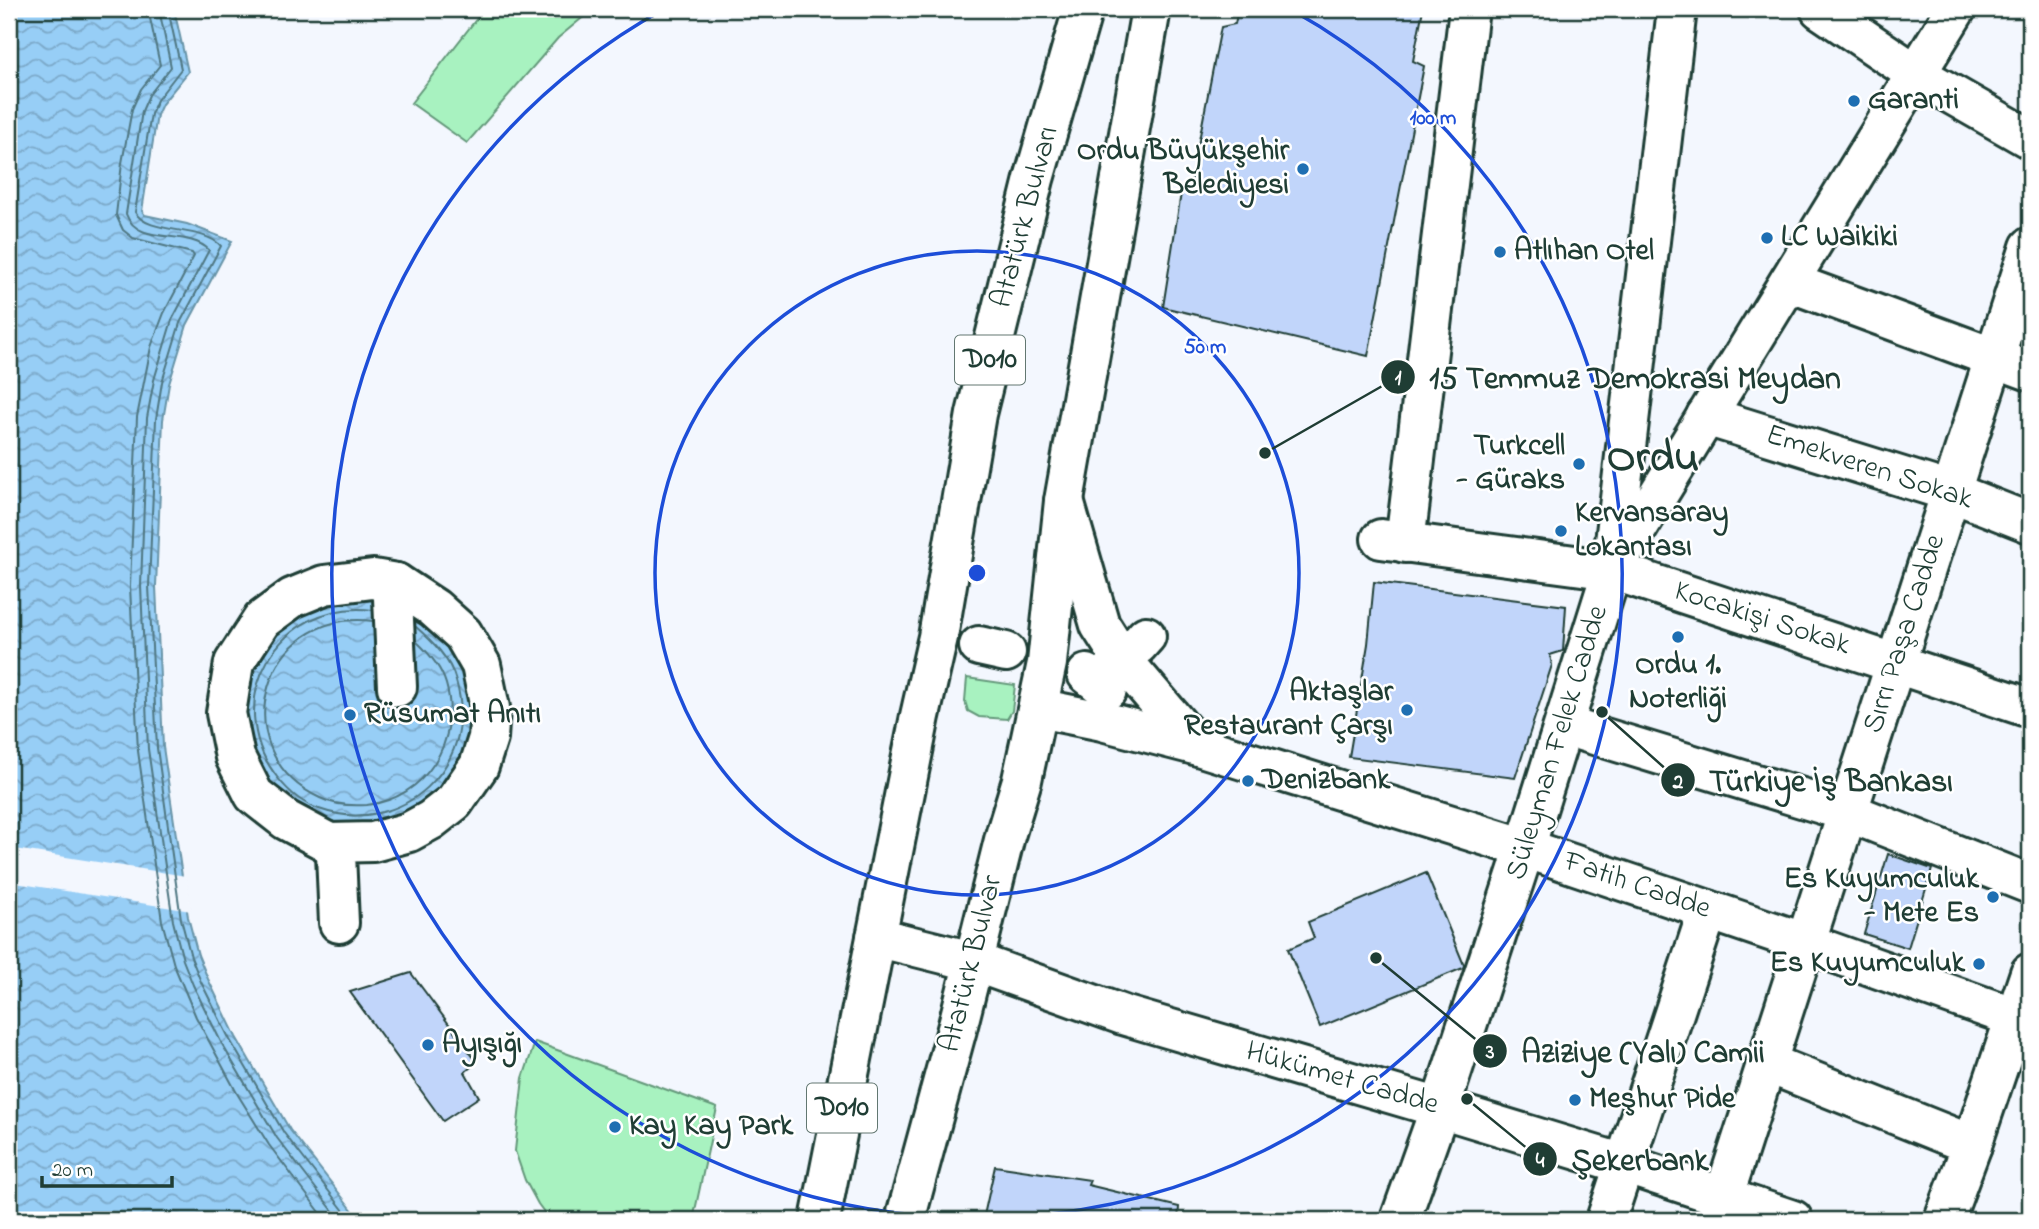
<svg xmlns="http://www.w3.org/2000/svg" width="2039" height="1229" font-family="'Indie Flower',sans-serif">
	<defs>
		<pattern id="water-waves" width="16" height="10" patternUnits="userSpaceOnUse" patternTransform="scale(1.75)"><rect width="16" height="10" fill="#97cef6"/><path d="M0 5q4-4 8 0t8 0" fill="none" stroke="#7ba8c8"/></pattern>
	</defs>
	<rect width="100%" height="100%" fill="#f3f7fe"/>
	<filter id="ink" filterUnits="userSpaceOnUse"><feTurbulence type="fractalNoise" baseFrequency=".0143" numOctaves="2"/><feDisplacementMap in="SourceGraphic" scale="14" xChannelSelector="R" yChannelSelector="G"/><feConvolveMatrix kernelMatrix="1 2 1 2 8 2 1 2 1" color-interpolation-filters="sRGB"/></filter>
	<g filter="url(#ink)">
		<g fill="#a8f2c0" stroke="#64987a" stroke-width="2">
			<polygon points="487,9 593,9 558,38 467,143 411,103 478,17"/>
			<polygon points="967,678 1015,685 1012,711 1007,719 979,717 968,711 965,701"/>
			<polygon points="535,1042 717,1108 693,1220 550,1220 538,1204 525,1180 515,1151 523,1078"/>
		</g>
		<g fill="url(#water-waves)" stroke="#6794a8" stroke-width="2">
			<polygon points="9,9 174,9 188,72 162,104 157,115 142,211 145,215 187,224 232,241 187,325 169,384 163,420 156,586 163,747 188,917 198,955 208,979 236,1037 290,1130 360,1220 9,1220"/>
			<circle cx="357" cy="712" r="116"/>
		</g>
		<polygon fill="#f3f7fe" points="9,848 186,876 191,911 9,882"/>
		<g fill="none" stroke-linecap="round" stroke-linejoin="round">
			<g stroke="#4f7782" stroke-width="2">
				<polyline points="148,9 160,65 141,89 132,109 122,163 116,215 123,230 133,238 192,253 194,256 164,313 151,347 137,417 130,586 138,751 162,921 174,965 196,1017 238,1095 269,1145 326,1220"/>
				<path d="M159,9l12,58 -22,28 -7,16 -16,103c12,33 62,14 83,36l-37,70 -18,60 -7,38 -6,168 7,163 25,172 10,39 10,25 29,59 55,94 63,82"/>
				<path d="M168,9l13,60 -24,31 -6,14 -16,98c12,23 67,13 86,34l-41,77 -18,59 -6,37 -7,167 8,162 24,171 10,38 10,25 29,58 54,93 67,87"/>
				<path d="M373,610c-95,-12 -154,92 -96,167 11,14 26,27 42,32 82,29 162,-44 137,-128 -6,-23 -24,-40 -41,-55"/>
				<path d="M373,621c-111,-14 -151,132 -53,177 14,7 32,8 47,7 58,-6 95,-65 79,-121 -5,-17 -17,-31 -30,-43"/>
			</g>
		</g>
		<g fill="#c1d5fa" stroke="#1f3d34" stroke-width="2">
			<polygon points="1238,9 1423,9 1413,61 1424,66 1368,356 1163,307 1181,193 1189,192 1221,27 1235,24"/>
			<polygon points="1374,582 1566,606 1563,651 1550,655 1552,665 1515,778 1349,757 1368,644"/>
			<polygon points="1888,854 1932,869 1908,948 1864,934"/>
			<polygon points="1426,873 1464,965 1463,968 1320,1027 1288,949 1314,938 1308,922"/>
			<polygon points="411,973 477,1062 465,1072 479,1097 443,1121 350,992"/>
			<polygon points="995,1166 1090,1180 1088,1185 1179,1207 1178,1220 983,1220"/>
		</g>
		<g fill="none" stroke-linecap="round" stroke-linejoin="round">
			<g stroke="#1f3d34" stroke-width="44">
				<g id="street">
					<polyline points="1820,9 1916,74 2030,139"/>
					<polyline points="1789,282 2030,371"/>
					<polyline points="1706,416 1951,492 2030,523"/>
					<polyline points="1064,501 1100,625 1121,658 1195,745"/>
					<polyline points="1381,539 1612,570 2030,708"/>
					<polyline points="1405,543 1469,9"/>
					<polyline points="1613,559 1677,9"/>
					<polyline points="396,583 393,598 397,687"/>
					<polyline points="1138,645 1146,636"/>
					<polyline points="979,646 1006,652"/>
					<polyline points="1087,674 1107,690 1111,671"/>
					<polyline points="1038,708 1102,721 1195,745 1525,848 1806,943 2030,1023"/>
					<polyline points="1565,726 1848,812 2030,884"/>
					<polyline points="329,843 373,842 409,832 431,820 454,802 479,766 488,738 490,708 481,665 463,634 434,608 396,583 373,579 324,585 292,598 262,620 234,663 226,713 235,757 254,795 286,820 329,843 336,854 339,923"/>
					<polyline points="972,961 1123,1015 1440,1108 1624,1164 1793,1220"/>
					<polyline points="1767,1063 1972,1145"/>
					<polyline points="1400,1220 1440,1108 1525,848 1612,570 1956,9"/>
					<polyline points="1606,1220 1708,910"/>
					<polyline points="1716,1220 2030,247"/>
					<polyline points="1944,1220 1972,1145 2030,973"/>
				</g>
			</g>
			<g stroke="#1f3d34" stroke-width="44">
				<g id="highway">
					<polyline points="876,937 972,961"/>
					<polyline points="820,1220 920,716 938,637 976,414 1034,179 1083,9"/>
					<polyline points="905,1220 957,1029 1005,836 1022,780 1047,663 1064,501 1151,9"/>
				</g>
			</g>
			<use href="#street" stroke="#fff" stroke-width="38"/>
			<use href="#highway" stroke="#fff" stroke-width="38"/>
		</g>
	</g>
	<g fill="none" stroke="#1d4ed8" stroke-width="3.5">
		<circle cx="977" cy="573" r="322"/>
		<path d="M1290 9A645 645 0 1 1 664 9"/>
	</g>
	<g fill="#1f6fb2" stroke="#fff" stroke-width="2.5">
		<circle cx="1854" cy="101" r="7"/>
		<circle cx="1303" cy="169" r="7"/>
		<circle cx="1767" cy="238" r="7"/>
		<circle cx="1500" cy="252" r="7"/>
		<circle cx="1579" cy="464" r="7"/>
		<circle cx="1561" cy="531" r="7"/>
		<circle cx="1678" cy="637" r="7"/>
		<circle cx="1407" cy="710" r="7"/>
		<circle cx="350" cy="715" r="7"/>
		<circle cx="1248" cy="781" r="7"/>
		<circle cx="1993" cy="897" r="7"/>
		<circle cx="1979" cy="964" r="7"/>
		<circle cx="428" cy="1045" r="7"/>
		<circle cx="1575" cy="1100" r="7"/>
		<circle cx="615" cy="1127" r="7"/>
	</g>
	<g text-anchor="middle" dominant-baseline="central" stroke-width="5" stroke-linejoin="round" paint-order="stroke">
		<g fill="#fff" stroke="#627771" stroke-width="2">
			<rect x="955" y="335.5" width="70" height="49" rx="5"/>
			<rect x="807" y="1083.5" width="70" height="49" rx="5"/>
		</g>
		<g font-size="28" font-weight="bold" fill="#1f3d34">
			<text x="990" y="360">D010</text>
			<text x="842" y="1108">D010</text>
		</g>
		<g font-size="30" font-weight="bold" fill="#1f3d34" stroke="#fff" text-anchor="start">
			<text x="1868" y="101">Garanti</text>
			<text x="1289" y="152" text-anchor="end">Ordu Büyükşehir<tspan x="1289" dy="34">Belediyesi</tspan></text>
			<text x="1781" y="238">LC Waikiki</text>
			<text x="1514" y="252">Atlıhan Otel</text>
			<text x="1565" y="447" text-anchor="end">Turkcell<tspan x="1565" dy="34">- Güraks</tspan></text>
			<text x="1575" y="514">Kervansaray<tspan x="1575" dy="34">Lokantası</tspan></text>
			<text x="1678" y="666" text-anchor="middle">Ordu 1.<tspan x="1678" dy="34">Noterliği</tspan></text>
			<text x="1393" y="693" text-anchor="end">Aktaşlar<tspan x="1393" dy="34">Restaurant Çarşı</tspan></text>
			<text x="364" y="715">Rüsumat Anıtı</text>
			<text x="1262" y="781">Denizbank</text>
			<text x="1979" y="880" text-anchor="end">Es Kuyumculuk<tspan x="1979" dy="34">- Mete Es</tspan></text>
			<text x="1965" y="964" text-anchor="end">Es Kuyumculuk</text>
			<text x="442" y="1045">Ayışığı</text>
			<text x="1589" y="1100">Meşhur Pide</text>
			<text x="629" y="1127">Kay Kay Park</text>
		</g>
		<g font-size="30" fill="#1f3d34" stroke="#fff">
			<text transform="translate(1026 217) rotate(-75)">Atatürk Bulvarı</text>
			<text transform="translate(1869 468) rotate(18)">Emekveren Sokak</text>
			<text transform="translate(1762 619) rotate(18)">Kocakişi Sokak</text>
			<text transform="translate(1905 634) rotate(-72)">Sırrı Paşa Cadde</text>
			<text transform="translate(1558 743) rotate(-73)">Süleyman Felek Cadde</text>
			<text transform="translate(1637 886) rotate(19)">Fatih Cadde</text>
			<text transform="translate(972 964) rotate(-76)">Atatürk Bulvar</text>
			<text transform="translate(1342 1079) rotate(16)">Hükümet Cadde</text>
		</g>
		<g font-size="44" font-weight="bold" fill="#1f3d34" stroke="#fff">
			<text x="1653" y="459">Ordu</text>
		</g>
	</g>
	<circle cx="977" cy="573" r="10" fill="#1d4ed8" stroke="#fff" stroke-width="3.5"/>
	<g font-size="21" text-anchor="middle" font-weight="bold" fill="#1d4ed8" stroke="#fff" stroke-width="5" stroke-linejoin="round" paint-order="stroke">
		<text x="1433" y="124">100 m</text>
		<text x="1205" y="353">50 m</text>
	</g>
	<path fill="none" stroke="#1f3d34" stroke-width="2.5" d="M1265 453L1398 377M1602 712L1678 780M1376 958L1490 1051M1467 1099L1540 1159"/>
	<g fill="#1f3d34" stroke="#fff" stroke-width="2.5">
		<circle cx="1265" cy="453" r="7"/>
		<circle cx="1602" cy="712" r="7"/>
		<circle cx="1376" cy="958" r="7"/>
		<circle cx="1467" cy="1099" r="7"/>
		<circle cx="1398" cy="377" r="18"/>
		<circle cx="1678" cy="780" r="18"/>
		<circle cx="1490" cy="1051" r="18"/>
		<circle cx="1540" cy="1159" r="18"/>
	</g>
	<g font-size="21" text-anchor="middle" font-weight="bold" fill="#fff">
		<text x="1398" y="384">1</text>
		<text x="1678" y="788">2</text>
		<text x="1490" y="1058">3</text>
		<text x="1540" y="1167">4</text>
	</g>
	<g font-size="32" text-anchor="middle" font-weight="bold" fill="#1f3d34" stroke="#fff" stroke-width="5" stroke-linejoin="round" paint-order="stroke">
		<text x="1635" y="388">15 Temmuz Demokrasi Meydan</text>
		<text x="1831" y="791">Türkiye İş Bankası</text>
		<text x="1643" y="1062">Aziziye (Yalı) Camii</text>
		<text x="1640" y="1170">Şekerbank</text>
	</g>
	<rect width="2039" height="1229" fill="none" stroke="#fff" stroke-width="35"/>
	<rect x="18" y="18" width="2004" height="1194" fill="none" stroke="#1f3d34" stroke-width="2.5" filter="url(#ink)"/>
	<path d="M42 1176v10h130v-10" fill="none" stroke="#1f3d34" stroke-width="3.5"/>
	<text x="52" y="1176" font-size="21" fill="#1f3d34" stroke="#ffffff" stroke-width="5" paint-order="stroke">20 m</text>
</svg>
